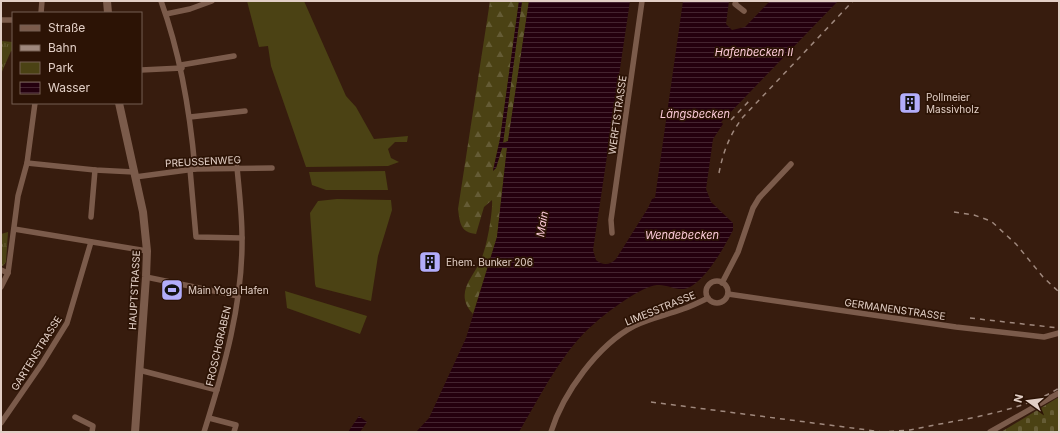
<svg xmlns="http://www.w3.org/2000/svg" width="1060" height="433" font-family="Inter,sans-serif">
	<defs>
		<pattern id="forest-firs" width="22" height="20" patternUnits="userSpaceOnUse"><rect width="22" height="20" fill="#4b4214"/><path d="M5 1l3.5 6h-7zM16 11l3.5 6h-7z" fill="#655c35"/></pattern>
		<pattern id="cemetery-stones" width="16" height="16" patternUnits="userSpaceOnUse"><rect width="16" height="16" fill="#4b4214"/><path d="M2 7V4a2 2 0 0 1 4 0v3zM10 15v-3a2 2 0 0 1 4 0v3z" fill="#655c35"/></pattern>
		<pattern id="park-tufts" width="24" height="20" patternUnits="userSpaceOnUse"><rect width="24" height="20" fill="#4b4214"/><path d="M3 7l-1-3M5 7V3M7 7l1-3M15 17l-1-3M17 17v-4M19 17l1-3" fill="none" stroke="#655c35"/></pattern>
		<pattern id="water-rules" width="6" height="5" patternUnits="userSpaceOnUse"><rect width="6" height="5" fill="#24000e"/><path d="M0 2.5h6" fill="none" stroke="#442430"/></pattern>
	</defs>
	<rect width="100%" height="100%" fill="#371c0e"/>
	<g fill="#4b4214">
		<polygon points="247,1 304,1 346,96 356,107 374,139 408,136 407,142 395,142 388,149 391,158 399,162 388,166 306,167 271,66 268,46 259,47"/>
		<polygon points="385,171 388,190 326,190 312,185 309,172"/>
		<polygon points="337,199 391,200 392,210 378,256 371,301 316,287 315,284 310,213 318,201"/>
		<polygon points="285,291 367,316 360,334 287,308"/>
	</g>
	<g fill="url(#forest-firs)">
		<path d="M490,1h29l-19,138 -7,31 3,-2 6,-20h5l-10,89 -24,77c-20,-22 1,-36 9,-57 5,-11 11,-46 10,-57l-8,7 -8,27c-16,-2 -16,-11 -18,-25z"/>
		<polygon points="522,1 529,1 508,141 503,143"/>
	</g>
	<polygon fill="url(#cemetery-stones)" points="1059,397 1059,432 1001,432"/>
	<g fill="url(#park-tufts)">
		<polygon points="1,41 13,42 13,52 11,51 1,74"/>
		<polygon points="8,232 6,262 3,266 1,265 1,234"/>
	</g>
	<g fill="url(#water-rules)">
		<path d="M519,1h3l-19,142 5,-2 21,-140h101l-37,249 3,10c7,6 14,5 20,-1l32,-51 4,-9 3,-1 28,-197h46l-3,23 6,6 13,-3 25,-26h68l-117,121 2,2 -10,15 -7,50 5,13 22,21v7c-8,16 -30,56 -49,59 -9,1 -18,-5 -27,-4 -15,1 -50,27 -62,38 -31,25 -56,75 -76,109h-103l13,-14 37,-80 31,-101 10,-89h-5l-6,20 -3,3 7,-32z"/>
		<polygon points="359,416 367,422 360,432 348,432"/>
	</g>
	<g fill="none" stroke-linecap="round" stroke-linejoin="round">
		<g stroke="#7b5b4b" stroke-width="5.5">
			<path d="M161,1c20,55 29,110 34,168"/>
			<polyline points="736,1 735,4 744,11"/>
			<polyline points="41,13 42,1"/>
			<polyline points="166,14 190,9 212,1"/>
			<polyline points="1,20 13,20"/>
			<polyline points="181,65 234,56"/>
			<polyline points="141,70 182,68"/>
			<polyline points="190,117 245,111"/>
			<polyline points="27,163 95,170 134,172"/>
			<polyline points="190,169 196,237 242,238"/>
			<polyline points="135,177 195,169 272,168"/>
			<polyline points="91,217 95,170"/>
			<polyline points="14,229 147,251"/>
			<polyline points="612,233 611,220 642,1"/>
			<polyline points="1,270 8,273"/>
			<polyline points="146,277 238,296"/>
			<circle cx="717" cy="292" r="11"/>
			<polyline points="722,283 738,252 753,208 759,198 791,164"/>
			<polyline points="1,287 8,273 18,196 27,163 35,103"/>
			<polyline points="728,294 956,327 1044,337 1059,333"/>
			<polyline points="139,370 217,390"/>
			<polyline points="75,417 93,426 92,432"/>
			<polyline points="209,418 236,425 234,432"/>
			<polyline points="1,423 41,365 67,323 91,242"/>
			<path d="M204,432c20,-63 39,-129 38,-195 0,-23 -3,-47 -5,-70"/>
			<path d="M551,432c12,-39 47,-87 83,-106 16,-8 33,-11 49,-17 9,-3 17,-7 25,-11"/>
			<polyline points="990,432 1059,393"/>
		</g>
		<g stroke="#7b5b4b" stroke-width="8">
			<polyline points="107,1 108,13"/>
			<polyline points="119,103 143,212 147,251 146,277 135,432"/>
		</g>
		<g stroke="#9f887d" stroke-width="1.5" stroke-dasharray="5 5" stroke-linecap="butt">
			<polyline points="731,120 750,100"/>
			<path d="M719,173c4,-21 11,-39 24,-56l110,-116"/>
			<polyline points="954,212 974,215 991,221 1016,244 1043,277 1059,292"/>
			<polyline points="970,318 1059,328"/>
			<path d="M651,402l209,27 22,3 28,-2c45,-10 110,-17 149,-42"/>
		</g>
	</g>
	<defs>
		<g id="building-square" transform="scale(1.15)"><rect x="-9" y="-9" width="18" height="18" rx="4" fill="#b2adfa" stroke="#2c1305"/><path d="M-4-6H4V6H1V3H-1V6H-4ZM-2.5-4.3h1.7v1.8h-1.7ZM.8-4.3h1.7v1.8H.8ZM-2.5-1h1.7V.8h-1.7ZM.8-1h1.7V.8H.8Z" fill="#111"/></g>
		<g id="stadium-square" transform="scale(1.15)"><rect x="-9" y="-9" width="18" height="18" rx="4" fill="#b2adfa" stroke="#2c1305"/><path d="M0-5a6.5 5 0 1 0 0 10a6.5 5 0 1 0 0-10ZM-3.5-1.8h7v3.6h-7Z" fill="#111"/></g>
	</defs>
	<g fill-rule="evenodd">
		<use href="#building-square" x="910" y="103"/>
		<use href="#building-square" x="430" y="262"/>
		<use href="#stadium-square" x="172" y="290"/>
	</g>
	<g text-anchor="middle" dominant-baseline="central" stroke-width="3.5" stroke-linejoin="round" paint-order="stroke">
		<g font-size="10" fill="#e2cfc6" stroke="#2c1305" text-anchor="start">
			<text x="926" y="97">Pollmeier<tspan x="926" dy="12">Massivholz</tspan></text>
			<text x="446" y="262">Ehem. Bunker 206</text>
			<text x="188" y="290">Main Yoga Hafen</text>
		</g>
		<g font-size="10" fill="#e2cfc6" stroke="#2c1305">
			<text transform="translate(617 115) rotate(-82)">WERFTSTRASSE</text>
			<text transform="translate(203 161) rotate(-3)">PREUSSENWEG</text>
			<text transform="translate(134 290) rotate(-87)">HAUPTSTRASSE</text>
			<text transform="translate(660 308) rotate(-22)">LIMESSTRASSE</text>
			<text transform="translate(895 309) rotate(8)">GERMANENSTRASSE</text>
			<text transform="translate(218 346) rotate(-77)">FROSCHGRABEN</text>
			<text transform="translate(36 353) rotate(-58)">GARTENSTRASSE</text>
		</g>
		<g font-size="11" font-style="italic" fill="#fccad8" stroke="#2c1305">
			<text x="754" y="52">Hafenbecken II</text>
			<text x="695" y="114">Längsbecken</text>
			<text transform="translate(542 224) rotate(-81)">Main</text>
			<text x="682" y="235">Wendebecken</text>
		</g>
	</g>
	<rect width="1060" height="433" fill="none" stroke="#e2cfc6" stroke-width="4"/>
	<rect x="12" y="12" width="130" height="92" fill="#2c1305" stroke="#755e52"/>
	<rect x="20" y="25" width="20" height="6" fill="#7b5b4b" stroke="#755e52"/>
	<text x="48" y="32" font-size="12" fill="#e2cfc6">Straße</text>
	<rect x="20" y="45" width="20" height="6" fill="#9f887d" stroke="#755e52"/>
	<text x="48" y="52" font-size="12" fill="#e2cfc6">Bahn</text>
	<rect x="20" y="62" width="20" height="12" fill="#4b4214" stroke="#755e52"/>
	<text x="48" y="72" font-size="12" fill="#e2cfc6">Park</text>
	<rect x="20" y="82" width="20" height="12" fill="url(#water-rules)" stroke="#755e52"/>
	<text x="48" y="92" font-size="12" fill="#e2cfc6">Wasser</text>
	<g transform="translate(1028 401) rotate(284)" stroke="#2c1305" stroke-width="3" paint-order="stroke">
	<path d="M0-3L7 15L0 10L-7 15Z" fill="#e2cfc6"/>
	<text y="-6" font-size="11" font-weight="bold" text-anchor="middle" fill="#e2cfc6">N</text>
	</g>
</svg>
